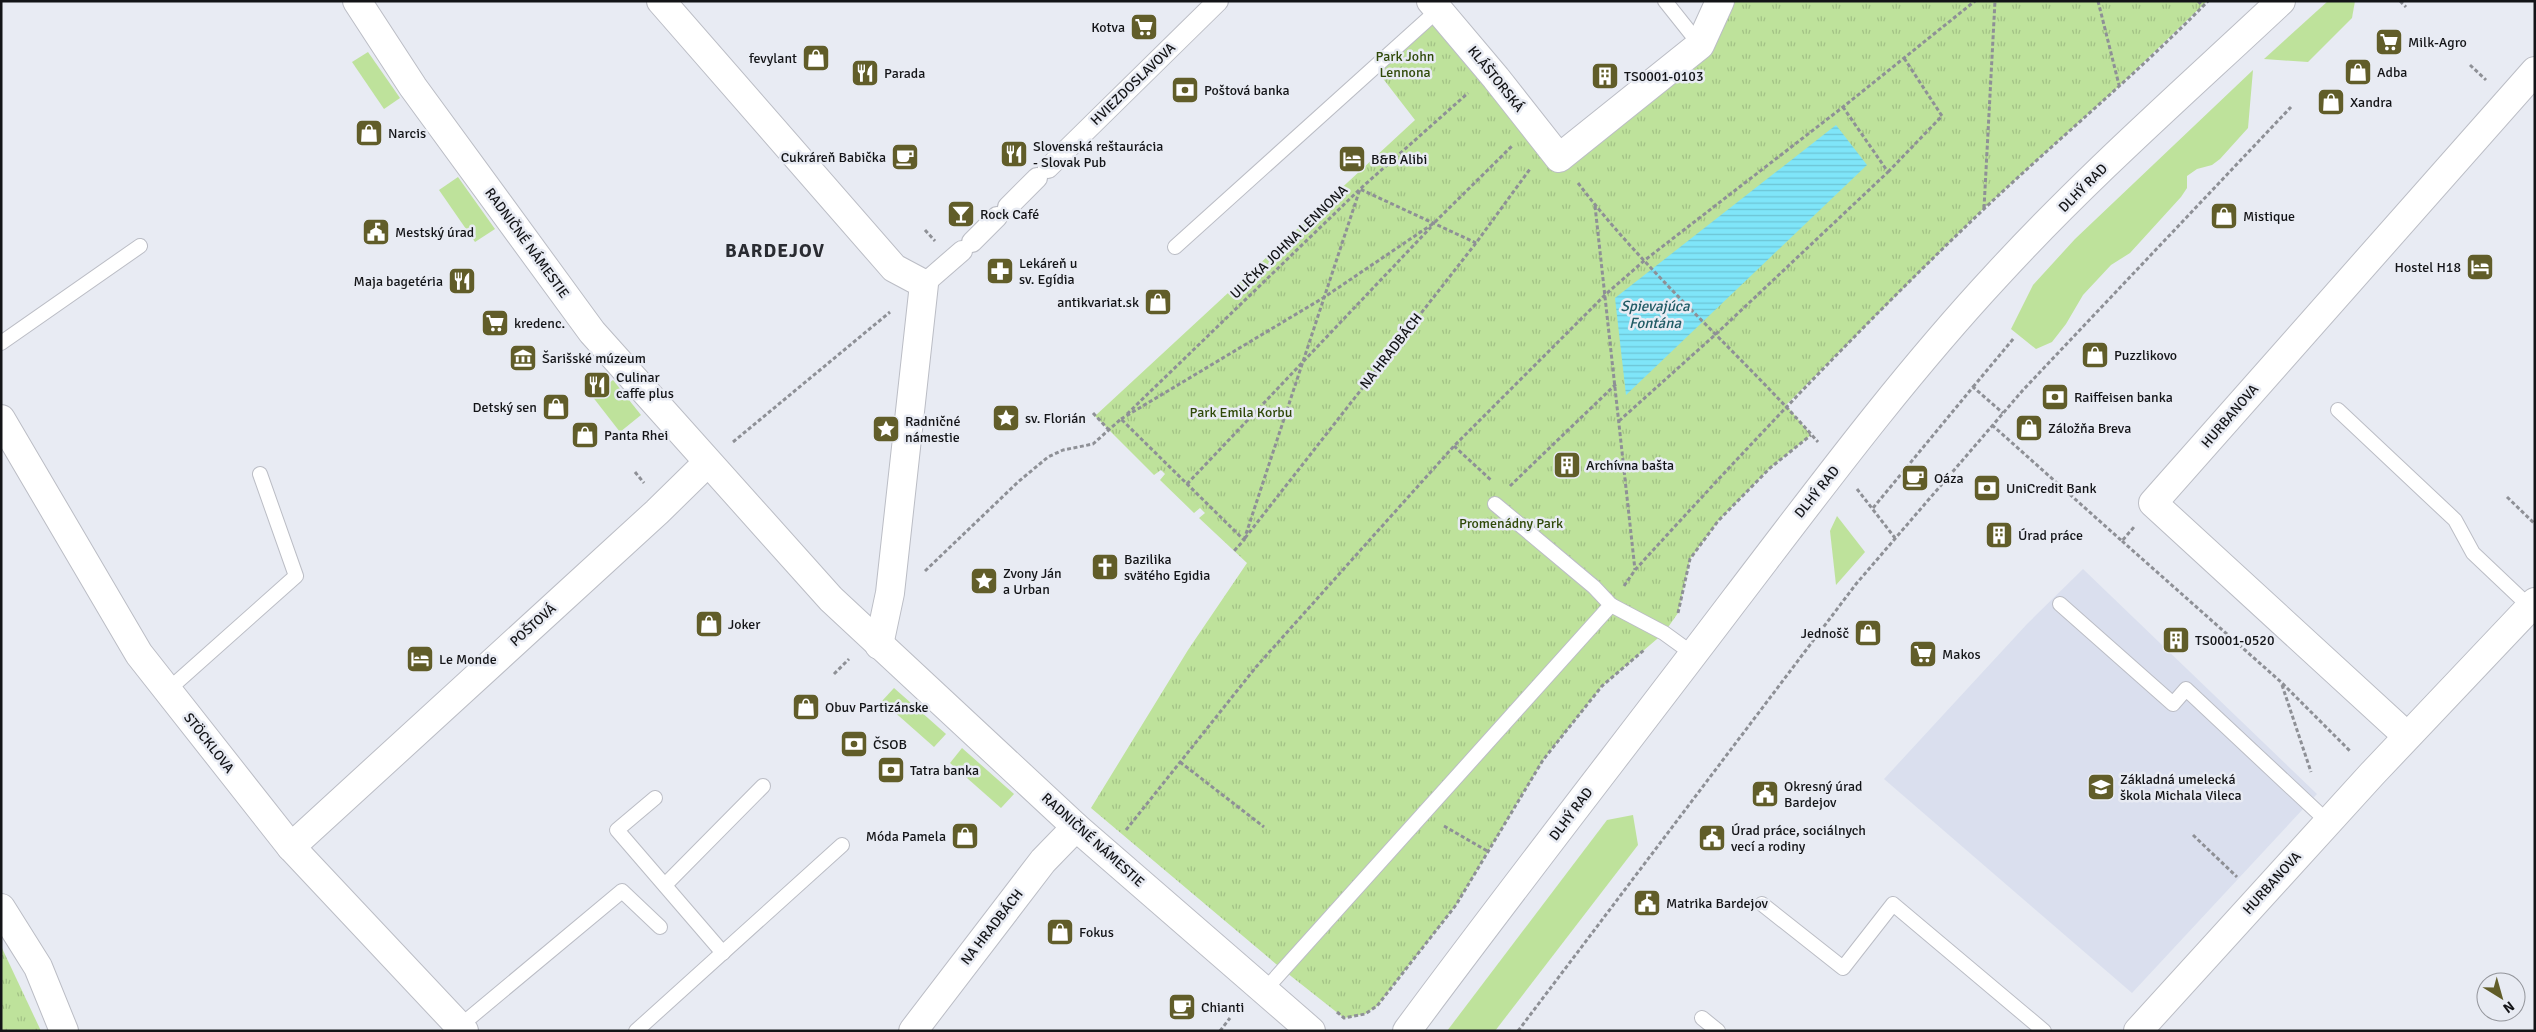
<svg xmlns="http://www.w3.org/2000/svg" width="2536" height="1032" font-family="Signika,sans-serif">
	<defs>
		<pattern id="park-tufts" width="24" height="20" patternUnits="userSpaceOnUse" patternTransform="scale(1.25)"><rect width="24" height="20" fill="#bee29b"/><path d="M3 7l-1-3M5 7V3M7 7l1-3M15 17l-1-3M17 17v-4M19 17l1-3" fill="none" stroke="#a2c185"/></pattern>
		<pattern id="water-rules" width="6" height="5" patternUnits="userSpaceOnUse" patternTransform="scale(1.25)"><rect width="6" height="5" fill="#7fe5f9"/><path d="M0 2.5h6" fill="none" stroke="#6dc4d5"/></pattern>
	</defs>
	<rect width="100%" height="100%" fill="#e8ebf3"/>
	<polygon fill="#dadfee" points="2083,569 2317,794 2132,993 1884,779 2027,624"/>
	<g fill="#bee29b">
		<polygon points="2328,1 2355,1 2352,18 2308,62 2264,59"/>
		<polygon points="368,52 400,98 384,109 352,62"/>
		<polygon points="2253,70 2248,128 2220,159 2212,165 2197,169 2187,176 2187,188 2181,197 2130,253 2111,265 2083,295 2066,324 2052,342 2036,349 2011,329 2033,285 2075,239"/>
		<polygon points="458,177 495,229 475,242 439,190"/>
		<polygon points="613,380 641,415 620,432 592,396"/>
		<polygon points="1837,516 1865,552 1836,585 1830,531"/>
		<polygon points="894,688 946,734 934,747 882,701"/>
		<polygon points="962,748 1014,794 1001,808 950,763"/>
		<polygon points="1633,815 1638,845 1495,1031 1447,1031 1607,820"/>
	</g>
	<g fill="url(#park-tufts)">
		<polygon points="1720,1 2207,1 2119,86 1984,208 1786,405 1811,435 1770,468 1718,521 1690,559 1678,613 1664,633 1602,686 1543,760 1456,905 1377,1006 1365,1014 1344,1018 1282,969 1091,808 1188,650 1247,563 1199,518 1205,513 1200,508 1194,513 1160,480 1165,474 1161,470 1154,475 1095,416 1415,120 1374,67 1438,10 1559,158 1700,45"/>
		<polygon points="1,946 41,1031 1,1031"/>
	</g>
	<polygon fill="url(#water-rules)" points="1836,125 1867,165 1626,395 1615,298"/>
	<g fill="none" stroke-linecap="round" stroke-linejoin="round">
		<g stroke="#bbbdc5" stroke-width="16">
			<g id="service">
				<polyline points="1665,1 1700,45"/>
				<polyline points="1175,247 1438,10"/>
				<polyline points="1,343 140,246"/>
				<polyline points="2338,410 2455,520 2473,553 2530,607"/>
				<polyline points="1495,504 1594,587 1611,605 1664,633 1693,654"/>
				<polyline points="2060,604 2173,704 2186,689 2328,822"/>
				<polyline points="168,690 296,576 260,474"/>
				<polyline points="655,798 617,830 723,953"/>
				<polyline points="665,885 763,786"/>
				<polyline points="1762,904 1843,968 1893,904 2044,1031"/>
				<polyline points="1264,991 1611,605"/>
				<polyline points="1702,1018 1718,1031"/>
				<polyline points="460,1026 622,891 660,927"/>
				<polyline points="636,1031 842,845"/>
			</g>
		</g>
		<g stroke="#bbbdc5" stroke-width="22">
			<g id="pedestrian">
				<polyline points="1048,168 1218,1"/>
				<polyline points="1008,207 1037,178"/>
				<polyline points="972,242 997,217"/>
				<polyline points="924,284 962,251"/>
			</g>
		</g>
		<g stroke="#bbbdc5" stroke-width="30">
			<g id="minor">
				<polyline points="357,1 413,87 592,332 831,599 1076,827 1311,1031"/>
				<polyline points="661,1 894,268 924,284 890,593 879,645"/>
				<polyline points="1431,1 1496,78 1559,158 1700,45 1720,1"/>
				<polyline points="1,419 139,654 291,847 464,1031"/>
				<polyline points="2407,736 2153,503 2535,71"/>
				<polyline points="291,847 657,512 707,463"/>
				<polyline points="1,908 38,967 64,1031"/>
				<polyline points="913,1031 1043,861 1076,827"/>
				<polyline points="2138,1031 2372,774 2535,602"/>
			</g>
		</g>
		<g stroke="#bbbdc5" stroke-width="30">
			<path id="tertiary" d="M1407,1031c108,-146 220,-289 329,-433 84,-110 167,-222 261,-323 89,-97 188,-184 284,-274"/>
		</g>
		<g stroke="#8e9096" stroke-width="3" stroke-dasharray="4 2.5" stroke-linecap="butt">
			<polyline points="2098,1 2119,85"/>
			<polyline points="2198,1 2203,6"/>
			<polyline points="2400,1 2406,7"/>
			<polyline points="2470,65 2486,80"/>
			<polyline points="1888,172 1942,116 1904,58"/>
			<path d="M1578,183c70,92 163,171 240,259"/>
			<polyline points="1595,206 1635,570"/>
			<polyline points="1984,208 1995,1"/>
			<polyline points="925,230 935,241"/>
			<polyline points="1973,387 2014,338"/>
			<polyline points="1093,413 1109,430"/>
			<polyline points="1127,414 1360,189 1468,93"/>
			<polyline points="1121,419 1323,298 1434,223 1512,146"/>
			<polyline points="1619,421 1716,334 1888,172 1843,107"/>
			<polyline points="1992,425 2122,541 2134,527"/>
			<polyline points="733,442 890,312"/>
			<polyline points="1454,446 1492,481"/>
			<polyline points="635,472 644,483"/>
			<polyline points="1187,484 1431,227"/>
			<polyline points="1510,486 1616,384"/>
			<polyline points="1857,489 1895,538"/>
			<polyline points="2507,497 2535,524"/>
			<polyline points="1873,508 1973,387 2003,413"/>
			<polyline points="1245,538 1476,243 1530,169"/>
			<polyline points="1244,540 1360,189 1476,243"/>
			<polyline points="2122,541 2281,682 2351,752"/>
			<polyline points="925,571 1018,482 1048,457 1063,450 1093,444 1121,419 1244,540 1234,551"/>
			<path d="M1624,586l11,-16c113,-124 228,-246 350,-362 73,-69 152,-134 223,-207"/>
			<polyline points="1678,613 1690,559 1718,521 1770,468 1811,435"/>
			<polyline points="834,674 849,659"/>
			<polyline points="2282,685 2311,772"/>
			<polyline points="1180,762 1264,827"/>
			<polyline points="1444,826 1489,852"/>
			<polyline points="1126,830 1256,667 1366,544 1454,446 1606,294 1645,260 1843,107 1975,1"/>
			<polyline points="2193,835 2237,877"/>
			<polyline points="1337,1012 1344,1018 1365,1014 1377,1006 1456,905 1543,760 1602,686 1644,650"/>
			<polyline points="1220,1031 1230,1018"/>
			<polyline points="1518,1031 1856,584 2023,390 2291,107"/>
		</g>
		<use href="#service" stroke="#fff" stroke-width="14"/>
		<use href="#pedestrian" stroke="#fff" stroke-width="20"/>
		<use href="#minor" stroke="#fff" stroke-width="28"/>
		<use href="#tertiary" stroke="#fff" stroke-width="28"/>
	</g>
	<defs>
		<g id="supermarket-square" transform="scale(1.4375)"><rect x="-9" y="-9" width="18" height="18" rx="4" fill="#615d29" stroke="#e8ebf3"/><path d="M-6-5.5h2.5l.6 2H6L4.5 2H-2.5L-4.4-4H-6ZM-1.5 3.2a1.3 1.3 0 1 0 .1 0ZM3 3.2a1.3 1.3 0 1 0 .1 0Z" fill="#fff"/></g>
		<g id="shop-square" transform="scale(1.4375)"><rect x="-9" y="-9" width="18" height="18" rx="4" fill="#615d29" stroke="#e8ebf3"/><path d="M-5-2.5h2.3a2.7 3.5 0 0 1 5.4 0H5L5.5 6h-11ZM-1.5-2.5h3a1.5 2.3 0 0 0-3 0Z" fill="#fff"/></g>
		<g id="restaurant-square" transform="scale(1.4375)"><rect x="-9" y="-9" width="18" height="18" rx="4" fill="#615d29" stroke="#e8ebf3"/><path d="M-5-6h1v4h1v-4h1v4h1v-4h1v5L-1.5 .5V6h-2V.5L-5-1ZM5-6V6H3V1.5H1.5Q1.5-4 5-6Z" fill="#fff"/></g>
		<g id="building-square" transform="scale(1.4375)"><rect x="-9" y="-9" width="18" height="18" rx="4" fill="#615d29" stroke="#e8ebf3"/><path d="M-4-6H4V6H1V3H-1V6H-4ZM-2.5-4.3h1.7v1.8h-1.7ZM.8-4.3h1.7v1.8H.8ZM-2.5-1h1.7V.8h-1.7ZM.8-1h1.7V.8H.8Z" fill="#fff"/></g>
		<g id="bank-square" transform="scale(1.4375)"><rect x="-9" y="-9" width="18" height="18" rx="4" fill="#615d29" stroke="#e8ebf3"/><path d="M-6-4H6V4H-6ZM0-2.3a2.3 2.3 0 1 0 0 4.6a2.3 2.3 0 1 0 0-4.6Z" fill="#fff"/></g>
		<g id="cafe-square" transform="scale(1.4375)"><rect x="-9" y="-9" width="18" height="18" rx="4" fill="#615d29" stroke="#e8ebf3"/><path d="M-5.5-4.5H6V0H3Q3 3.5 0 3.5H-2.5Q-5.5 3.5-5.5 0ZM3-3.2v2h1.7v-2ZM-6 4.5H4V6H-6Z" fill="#fff"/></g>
		<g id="hotel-square" transform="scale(1.4375)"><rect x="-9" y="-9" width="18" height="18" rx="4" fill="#615d29" stroke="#e8ebf3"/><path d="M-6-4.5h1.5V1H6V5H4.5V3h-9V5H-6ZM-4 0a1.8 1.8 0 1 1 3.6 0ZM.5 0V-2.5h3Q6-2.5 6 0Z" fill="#fff"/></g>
		<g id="bar-square" transform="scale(1.4375)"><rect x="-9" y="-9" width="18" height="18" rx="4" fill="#615d29" stroke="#e8ebf3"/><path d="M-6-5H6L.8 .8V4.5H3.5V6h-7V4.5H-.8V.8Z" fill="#fff"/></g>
		<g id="civic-square" transform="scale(1.4375)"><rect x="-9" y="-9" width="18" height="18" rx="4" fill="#615d29" stroke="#e8ebf3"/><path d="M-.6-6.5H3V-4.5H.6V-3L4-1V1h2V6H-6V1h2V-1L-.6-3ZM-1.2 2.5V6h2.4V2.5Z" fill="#fff"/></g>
		<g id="pharmacy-square" transform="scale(1.4375)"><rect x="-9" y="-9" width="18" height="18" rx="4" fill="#615d29" stroke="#e8ebf3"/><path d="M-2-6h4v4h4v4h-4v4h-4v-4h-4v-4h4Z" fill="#fff"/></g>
		<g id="museum-square" transform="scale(1.4375)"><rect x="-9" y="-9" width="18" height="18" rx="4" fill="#615d29" stroke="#e8ebf3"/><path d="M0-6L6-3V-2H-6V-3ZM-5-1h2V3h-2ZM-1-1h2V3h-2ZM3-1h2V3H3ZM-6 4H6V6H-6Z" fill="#fff"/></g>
		<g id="sight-square" transform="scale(1.4375)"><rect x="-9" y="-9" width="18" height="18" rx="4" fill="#615d29" stroke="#e8ebf3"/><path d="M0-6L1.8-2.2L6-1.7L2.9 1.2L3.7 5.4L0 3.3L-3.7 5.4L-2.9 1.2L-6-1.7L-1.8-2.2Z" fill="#fff"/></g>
		<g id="church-square" transform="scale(1.4375)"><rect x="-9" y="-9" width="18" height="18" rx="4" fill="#615d29" stroke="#e8ebf3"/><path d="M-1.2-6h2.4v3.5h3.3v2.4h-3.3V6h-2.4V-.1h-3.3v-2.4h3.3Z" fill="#fff"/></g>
		<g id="school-square" transform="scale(1.4375)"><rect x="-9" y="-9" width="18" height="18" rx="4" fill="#615d29" stroke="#e8ebf3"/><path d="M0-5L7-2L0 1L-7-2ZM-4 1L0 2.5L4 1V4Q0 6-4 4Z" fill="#fff"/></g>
	</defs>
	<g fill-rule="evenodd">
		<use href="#supermarket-square" x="1144" y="27"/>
		<use href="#supermarket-square" x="2389" y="42"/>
		<use href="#shop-square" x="816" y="58"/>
		<use href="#shop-square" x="2358" y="72"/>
		<use href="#restaurant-square" x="865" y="73"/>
		<use href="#building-square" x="1605" y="76"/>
		<use href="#bank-square" x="1185" y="90"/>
		<use href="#shop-square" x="2331" y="102"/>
		<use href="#shop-square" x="369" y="133"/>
		<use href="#restaurant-square" x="1014" y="154"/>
		<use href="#cafe-square" x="905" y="157"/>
		<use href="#hotel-square" x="1352" y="159"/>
		<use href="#bar-square" x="961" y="214"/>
		<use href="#shop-square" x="2224" y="216"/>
		<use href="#civic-square" x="376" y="232"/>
		<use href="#hotel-square" x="2480" y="267"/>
		<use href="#pharmacy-square" x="1000" y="271"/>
		<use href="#restaurant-square" x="462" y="281"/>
		<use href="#shop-square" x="1158" y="302"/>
		<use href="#supermarket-square" x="495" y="323"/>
		<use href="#shop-square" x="2095" y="355"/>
		<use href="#museum-square" x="523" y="358"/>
		<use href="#restaurant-square" x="597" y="385"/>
		<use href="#bank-square" x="2055" y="397"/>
		<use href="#shop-square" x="556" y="407"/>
		<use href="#sight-square" x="1006" y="418"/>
		<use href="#shop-square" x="2029" y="428"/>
		<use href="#sight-square" x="886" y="429"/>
		<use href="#shop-square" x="585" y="435"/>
		<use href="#building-square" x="1567" y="465"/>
		<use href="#cafe-square" x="1915" y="478"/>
		<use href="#bank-square" x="1987" y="488"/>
		<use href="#building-square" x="1999" y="535"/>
		<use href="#church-square" x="1105" y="567"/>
		<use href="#sight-square" x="984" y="581"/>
		<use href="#shop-square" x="709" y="624"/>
		<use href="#shop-square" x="1868" y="633"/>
		<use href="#building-square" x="2176" y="640"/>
		<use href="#supermarket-square" x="1923" y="654"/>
		<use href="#hotel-square" x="420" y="659"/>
		<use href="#shop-square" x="806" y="707"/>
		<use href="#bank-square" x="854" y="744"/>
		<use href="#bank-square" x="891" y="770"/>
		<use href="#school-square" x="2101" y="787"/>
		<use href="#civic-square" x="1765" y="794"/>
		<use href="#shop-square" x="965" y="836"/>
		<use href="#civic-square" x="1712" y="838"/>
		<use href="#civic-square" x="1647" y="903"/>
		<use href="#shop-square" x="1060" y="932"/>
		<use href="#cafe-square" x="1182" y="1007"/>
	</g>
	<g text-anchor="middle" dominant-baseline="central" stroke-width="5" stroke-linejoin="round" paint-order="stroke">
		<g font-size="14" fill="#131417" stroke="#e8ebf3" text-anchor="start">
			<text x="1125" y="27" text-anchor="end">Kotva</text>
			<text x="2408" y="42">Milk-Agro</text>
			<text x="797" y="58" text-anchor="end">fevylant</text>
			<text x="2377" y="72">Adba</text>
			<text x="884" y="73">Parada</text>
			<text x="1624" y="76">TS0001-0103</text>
			<text x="1204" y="90">Poštová banka</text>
			<text x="2350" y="102">Xandra</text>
			<text x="388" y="133">Narcis</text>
			<text x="1033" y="146">Slovenská reštaurácia<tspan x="1033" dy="16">- Slovak Pub</tspan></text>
			<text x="886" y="157" text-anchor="end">Cukráreň Babička</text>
			<text x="1371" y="159">B&amp;B Alibi</text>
			<text x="980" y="214">Rock Café</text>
			<text x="2243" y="216">Mistique</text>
			<text x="395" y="232">Mestský úrad</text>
			<text x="1019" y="263">Lekáreň u<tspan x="1019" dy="16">sv. Egídia</tspan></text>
			<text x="2461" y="267" text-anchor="end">Hostel H18</text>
			<text x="443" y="281" text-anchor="end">Maja bagetéria</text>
			<text x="1139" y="302" text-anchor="end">antikvariat.sk</text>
			<text x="514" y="323">kredenc.</text>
			<text x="2114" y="355">Puzzlikovo</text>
			<text x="542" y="358">Šarišské múzeum</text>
			<text x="616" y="377">Culinar<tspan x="616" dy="16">caffe plus</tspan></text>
			<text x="2074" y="397">Raiffeisen banka</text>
			<text x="537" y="407" text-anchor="end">Detský sen</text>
			<text x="1025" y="418">sv. Florián</text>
			<text x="905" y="421">Radničné<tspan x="905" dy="16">námestie</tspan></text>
			<text x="2048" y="428">Záložňa Breva</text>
			<text x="604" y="435">Panta Rhei</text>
			<text x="1586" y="465">Archívna bašta</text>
			<text x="1934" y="478">Oáza</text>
			<text x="2006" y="488">UniCredit Bank</text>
			<text x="2018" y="535">Úrad práce</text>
			<text x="1124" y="559">Bazilika<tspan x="1124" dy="16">svätého Egidia</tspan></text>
			<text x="1003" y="573">Zvony Ján<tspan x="1003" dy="16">a Urban</tspan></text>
			<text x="728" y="624">Joker</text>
			<text x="1849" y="633" text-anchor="end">Jednošč</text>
			<text x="2195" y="640">TS0001-0520</text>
			<text x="1942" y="654">Makos</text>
			<text x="439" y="659">Le Monde</text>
			<text x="825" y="707">Obuv Partizánske</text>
			<text x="873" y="744">ČSOB</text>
			<text x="910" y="770">Tatra banka</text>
			<text x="2120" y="779">Základná umelecká<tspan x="2120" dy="16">škola Michala Vileca</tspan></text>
			<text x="1784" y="786">Okresný úrad<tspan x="1784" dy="16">Bardejov</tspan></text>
			<text x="1731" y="830">Úrad práce, sociálnych<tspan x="1731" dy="16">vecí a rodiny</tspan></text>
			<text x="946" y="836" text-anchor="end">Móda Pamela</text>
			<text x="1666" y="903">Matrika Bardejov</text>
			<text x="1079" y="932">Fokus</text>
			<text x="1201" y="1007">Chianti</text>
		</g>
		<g font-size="14" fill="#2f4908" stroke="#e8ebf3">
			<text x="1405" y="56">Park John<tspan x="1405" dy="16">Lennona</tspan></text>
			<text x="1241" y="412">Park Emila Korbu</text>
			<text x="1511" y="523">Promenádny Park</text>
		</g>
		<g font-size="14" fill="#131417" stroke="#e8ebf3">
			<text transform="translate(1496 79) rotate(51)">KLÁŠTORSKÁ</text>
			<text transform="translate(1133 84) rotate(-44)">HVIEZDOSLAVOVA</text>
			<text transform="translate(2083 188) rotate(-45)">DLHÝ RAD</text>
			<text transform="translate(1289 242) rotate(-44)">ULIČKA JOHNA LENNONA</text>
			<text transform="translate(527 243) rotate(54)">RADNIČNÉ NÁMESTIE</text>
			<text transform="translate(1391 351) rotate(-52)">NA HRADBÁCH</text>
			<text transform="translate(2230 416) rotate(-49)">HURBANOVA</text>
			<text transform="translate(1817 492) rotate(-51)">DLHÝ RAD</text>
			<text transform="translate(533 625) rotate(-42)">POŠTOVÁ</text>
			<text transform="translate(209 743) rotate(52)">STÖCKLOVA</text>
			<text transform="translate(1571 814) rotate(-53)">DLHÝ RAD</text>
			<text transform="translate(1093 840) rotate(42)">RADNIČNÉ NÁMESTIE</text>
			<text transform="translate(2272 883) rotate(-48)">HURBANOVA</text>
			<text transform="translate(992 927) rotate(-52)">NA HRADBÁCH</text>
		</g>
		<g font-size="15" font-style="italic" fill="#205b65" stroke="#e8ebf3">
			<text x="1655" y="306">Spievajúca<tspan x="1655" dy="17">Fontána</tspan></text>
		</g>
		<g font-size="19" font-weight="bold" letter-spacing="1" fill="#2a2c32" stroke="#e8ebf3">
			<text x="775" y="251">BARDEJOV</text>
		</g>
	</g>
	<rect width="2536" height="1032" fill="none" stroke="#131417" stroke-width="5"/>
	<g transform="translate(2501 997) rotate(143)"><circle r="24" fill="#e8ebf3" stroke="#93959b"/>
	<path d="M0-4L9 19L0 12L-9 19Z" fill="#615d29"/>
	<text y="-8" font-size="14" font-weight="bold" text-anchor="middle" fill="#131417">N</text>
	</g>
</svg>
